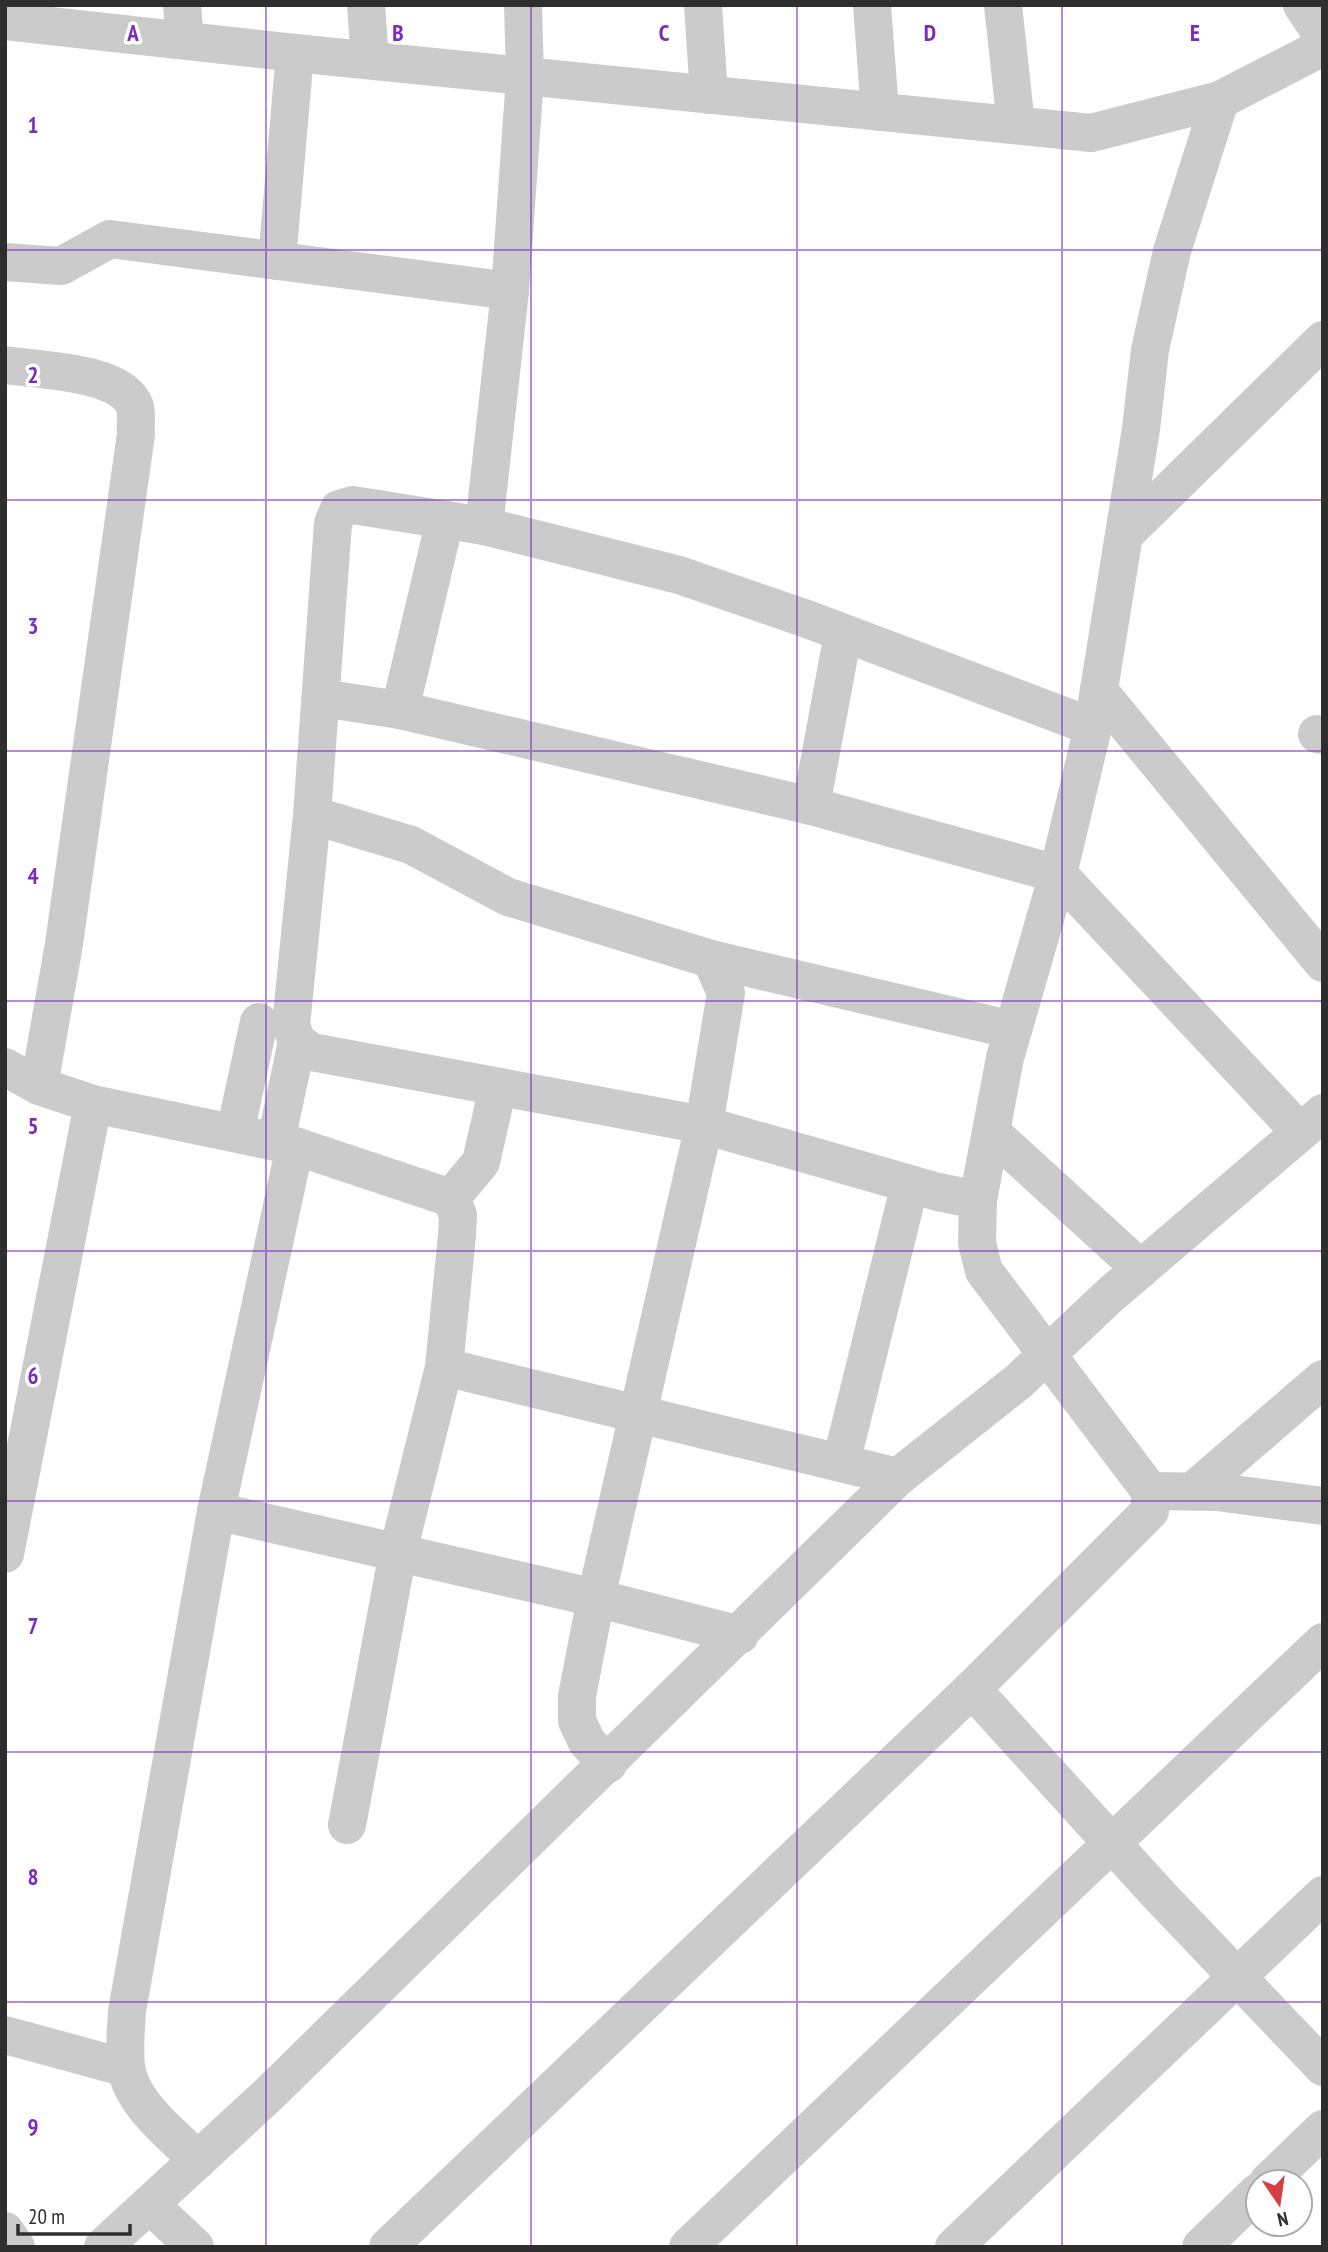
<svg xmlns="http://www.w3.org/2000/svg" width="1328" height="2252" font-family="'PT Sans Narrow',sans-serif">
	<rect width="100%" height="100%" fill="#fff"/>
	<g fill="none" stroke-linecap="round" stroke-linejoin="round">
		<g stroke="#cbcbcb" stroke-width="38">
			<polyline points="182,5 185,40"/>
			<polyline points="366,5 370,60"/>
			<polyline points="703,5 709,95"/>
			<polyline points="872,5 880,112"/>
			<polyline points="1003,5 1016,125"/>
			<polyline points="1302,5 1323,36"/>
			<polyline points="5,21 295,53 1091,133 1220,100 1323,47"/>
			<polyline points="277,261 295,53"/>
			<polyline points="5,262 61,266 110,239 510,291 525,77 523,5"/>
			<polyline points="510,291 484,526 679,575 807,619 1093,727 1141,429 1150,350 1172,251 1220,100"/>
			<path d="M5,365c33,5 118,6 130,42 2,7 0,19 1,27l-72,510 -25,142"/>
			<polyline points="484,526 353,505 339,509 333,523 312,815 291,1025 297,1042 312,1052 704,1125 938,1192 978,1200 1005,1058 1058,874 1093,727"/>
			<polyline points="1124,535 1323,340"/>
			<polyline points="1099,691 1323,963"/>
			<polyline points="321,698 400,710 811,806 843,634"/>
			<polyline points="400,710 445,520"/>
			<polyline points="1317,734 1323,735"/>
			<polyline points="811,806 1058,874 1300,1132"/>
			<polyline points="312,815 411,845 508,897 711,959 726,993 704,1125 596,1598 577,1696 577,1721 587,1742 608,1764"/>
			<polyline points="711,959 1013,1030"/>
			<polyline points="5,1067 39,1086 93,1104"/>
			<polyline points="991,1132 1141,1269"/>
			<polyline points="235,1133 259,1022"/>
			<polyline points="276,1141 297,1042"/>
			<polyline points="451,1198 481,1162 498,1087"/>
			<polyline points="978,1200 977,1243 984,1271 1150,1491 1150,1511 972,1689 1158,1894 1323,2067"/>
			<polyline points="841,1463 910,1184"/>
			<polyline points="1150,1491 1217,1492 1323,1506"/>
			<polyline points="1193,1491 1323,1379"/>
			<polyline points="216,1511 295,1146"/>
			<polyline points="5,1554 93,1104 295,1146 451,1198 458,1215 457,1235 444,1367 898,1477"/>
			<polyline points="347,1825 398,1552 444,1367"/>
			<polyline points="5,2035 126,2068"/>
			<path d="M198,2160c-25,-25 -68,-57 -72,-94 -2,-18 0,-37 1,-55l89,-500 380,87 144,37"/>
			<polyline points="1268,2182 1323,2129"/>
			<polyline points="150,2205 195,2247"/>
			<polyline points="5,2231 16,2247"/>
			<polyline points="103,2247 268,2095 898,1477 1019,1381 1109,1296 1323,1113"/>
			<polyline points="388,2247 972,1689"/>
			<polyline points="688,2247 1323,1642"/>
			<polyline points="954,2247 1323,1895"/>
			<polyline points="1201,2247 1258,2192"/>
		</g>
	</g>
	<path fill="none" stroke="#7b2cbf" stroke-width="2" stroke-opacity="0.55" d="M266,5v2242M531,5v2242M797,5v2242M1062,5v2242M5,250h1318M5,500h1318M5,751h1318M5,1001h1318M5,1251h1318M5,1501h1318M5,1752h1318M5,2002h1318"/>
	<g font-size="23" text-anchor="middle" font-weight="bold" fill="#7b2cbf" stroke="#fff" stroke-width="7" stroke-linejoin="round" paint-order="stroke">
		<text x="133" y="41">A</text>
		<text x="398" y="41">B</text>
		<text x="664" y="41">C</text>
		<text x="930" y="41">D</text>
		<text x="1195" y="41">E</text>
		<text x="33" y="133">1</text>
		<text x="33" y="383">2</text>
		<text x="33" y="634">3</text>
		<text x="33" y="884">4</text>
		<text x="33" y="1134">5</text>
		<text x="33" y="1384">6</text>
		<text x="33" y="1634">7</text>
		<text x="33" y="1885">8</text>
		<text x="33" y="2135">9</text>
	</g>
	<rect width="1328" height="2252" fill="none" stroke="#2e2e2e" stroke-width="14"/>
	<g transform="translate(1279 2203) rotate(167)"><circle r="33" fill="#ffffff" stroke="#ababab" stroke-width="2"/>
	<path d="M0-5L12 26L0 18L-12 26Z" fill="#d53f44"/>
	<text y="-10" font-size="19" font-weight="bold" text-anchor="middle" fill="#2e2e2e">N</text>
	</g>
	<path d="M18 2224v10h112v-10" fill="none" stroke="#2e2e2e" stroke-width="3.5"/>
	<text x="28" y="2224" font-size="21" fill="#2e2e2e" stroke="#ffffff" stroke-width="5" paint-order="stroke">20 m</text>
</svg>
